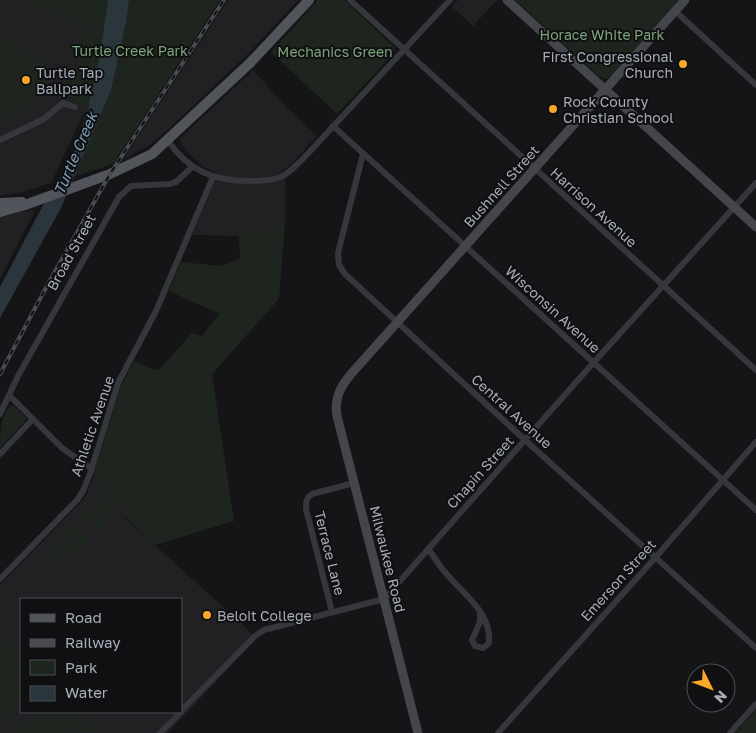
<svg xmlns="http://www.w3.org/2000/svg" width="756" height="733" font-family="'Golos Text',sans-serif">
	<rect width="100%" height="100%" fill="#151517"/>
	<g fill="#212124" fill-rule="evenodd">
		<polygon points="0,0 25,0 86,25 68,96 85,110 51,183 22,192 0,196"/>
		<polygon points="228,0 298,0 249,53 171,127 149,145 122,161"/>
		<polygon points="458,0 497,0 473,26 452,7"/>
		<polygon points="253,70 287,108 317,136 291,164 281,172 285,179 285,224 239,236 192,235 218,174 204,167 191,156 181,144 180,138"/>
		<polygon points="35,210 0,279 0,213"/>
		<path d="M94,474l36,33 -7,9 134,122 -89,95h-168v-150l1,1 80,-82 6,-8zM21,599h160v113h-160z"/>
	</g>
	<g fill="#1d251e">
		<polygon points="25,0 220,0 113,164 73,177 85,110 68,96 86,25"/>
		<polygon points="318,0 344,0 395,48 393,54 337,114 271,52"/>
		<polygon points="515,0 679,0 611,76 606,79 600,77"/>
		<path d="M0,39c24,8 50,23 55,50l-55,34z"/>
		<polygon points="285,224 279,299 212,374 234,521 155,545 123,515 130,507 94,474 120,388 134,361 158,371 192,333 202,336 219,314 169,291 181,262 221,266 240,259 239,236"/>
		<path d="M11,406h3l12,12v2l-26,28c0,-13 0,-34 11,-42z"/>
		<polygon points="107,487 124,503 116,510 100,495"/>
		<polygon points="98,498 114,513 107,520 91,505"/>
		<polygon points="88,507 105,523 97,530 81,515"/>
		<polygon points="73,524 89,539 82,546 66,531"/>
		<polygon points="64,533 80,549 73,556 56,541"/>
		<polygon points="54,544 70,559 63,566 47,551"/>
		<path d="M0,636l21,22c0,30 7,44 -21,63z"/>
		<polygon points="756,710 756,733 735,733"/>
		<polygon points="36,712 78,712 100,732 16,733"/>
	</g>
	<polygon fill="#2b353c" points="108,0 129,0 126,22 111,90 61,208 0,318 0,287 41,209 66,169 86,126 90,99 100,56"/>
	<g fill="none" stroke-linecap="round" stroke-linejoin="round">
		<g stroke="#36373c" stroke-width="6">
			<polyline points="350,0 756,370"/>
			<polyline points="675,11 756,85"/>
			<polyline points="333,126 756,510"/>
			<polyline points="0,140 44,119 63,103 75,107"/>
			<path d="M168,141c21,30 45,40 82,40 10,0 21,0 31,-4 8,-4 14,-11 21,-17l148,-160"/>
			<polyline points="363,154 338,253 339,265 345,274 525,440 756,648"/>
			<polyline points="9,395 62,448 92,469"/>
			<polyline points="0,414 18,376 119,197 131,186 170,184 176,182 192,167"/>
			<polyline points="0,454 33,419"/>
			<path d="M428,549c6,7 10,15 16,22 17,21 48,41 45,72l-6,5 -8,-2 -3,-6 8,-18v-10"/>
			<polyline points="0,579 77,500 83,491 91,471 118,383 156,311 213,177"/>
			<path d="M332,612l-26,-103c0,-7 0,-11 6,-15l42,-11"/>
			<polyline points="181,711 255,636 264,630 384,599 586,371 756,183"/>
			<polyline points="160,733 181,712"/>
			<polyline points="498,733 655,558 756,442"/>
			<polyline points="730,733 756,704"/>
		</g>
		<g stroke="#44464c" stroke-width="9">
			<polyline points="507,0 756,227"/>
			<path d="M418,733l-81,-317c-3,-17 3,-29 14,-42l334,-374"/>
		</g>
		<g stroke="#52545b" stroke-width="10">
			<polyline points="0,203 22,202"/>
			<polyline points="0,212 25,205 110,174 152,154 250,63 309,0"/>
		</g>
		<g stroke="#494b51" stroke-width="4">
			<polyline id="rail" points="0,374 49,282 110,174 224,0"/>
		</g>
		<use href="#rail" stroke="#101012" stroke-width="2" stroke-dasharray="5.5" stroke-linecap="butt"/>
	</g>
	<g fill="#fba729" stroke="#101012" stroke-width="2">
		<circle cx="683" cy="64" r="5"/>
		<circle cx="26" cy="80" r="5"/>
		<circle cx="553" cy="109" r="5"/>
		<circle cx="207" cy="615" r="5"/>
	</g>
	<g text-anchor="middle" dominant-baseline="central" stroke-width="4" stroke-linejoin="round" paint-order="stroke">
		<g font-size="14" fill="#7ca47c" stroke="#101012">
			<text x="602" y="34">Horace White Park</text>
			<text x="130" y="50">Turtle Creek Park</text>
			<text x="335" y="51">Mechanics Green</text>
		</g>
		<g font-size="14" fill="#a6adb8" stroke="#101012" text-anchor="start">
			<text x="673" y="56" text-anchor="end">First Congressional<tspan x="673" dy="16">Church</tspan></text>
			<text x="36" y="72">Turtle Tap<tspan x="36" dy="16">Ballpark</tspan></text>
			<text x="563" y="101">Rock County<tspan x="563" dy="16">Christian School</tspan></text>
			<text x="217" y="615">Beloit College</text>
		</g>
		<g font-size="14" fill="#a6adb8" stroke="#101012">
			<text transform="translate(501 186) rotate(-48)">Bushnell Street</text>
			<text transform="translate(594 207) rotate(42)">Harrison Avenue</text>
			<text transform="translate(71 252) rotate(-61)">Broad Street</text>
			<text transform="translate(553 309) rotate(42)">Wisconsin Avenue</text>
			<text transform="translate(512 411) rotate(42)">Central Avenue</text>
			<text transform="translate(92 426) rotate(-71)">Athletic Avenue</text>
			<text transform="translate(480 472) rotate(-48)">Chapin Street</text>
			<text transform="translate(330 553) rotate(76)">Terrace Lane</text>
			<text transform="translate(388 559) rotate(76)">Milwaukee Road</text>
			<text transform="translate(618 580) rotate(-48)">Emerson Street</text>
		</g>
		<g font-size="15" font-style="italic" fill="#7b9eb5" stroke="#101012">
			<text transform="translate(75 153) rotate(-67)">Turtle Creek</text>
		</g>
	</g>
	<rect x="20" y="598" width="162" height="115" fill="#101012" stroke="#4c4f54"/>
	<rect x="30" y="614" width="25" height="8" fill="#52545b" stroke="#4c4f54"/>
	<text x="65" y="623" font-size="15" fill="#a6adb8">Road</text>
	<rect x="30" y="639" width="25" height="8" fill="#494b51" stroke="#4c4f54"/>
	<text x="65" y="648" font-size="15" fill="#a6adb8">Railway</text>
	<rect x="30" y="660" width="25" height="15" fill="#1d251e" stroke="#4c4f54"/>
	<text x="65" y="673" font-size="15" fill="#a6adb8">Park</text>
	<rect x="30" y="686" width="25" height="15" fill="#2b353c" stroke="#4c4f54"/>
	<text x="65" y="698" font-size="15" fill="#a6adb8">Water</text>
	<g transform="translate(711 688) rotate(132)"><circle r="24" fill="#101012" stroke="#4c4f54"/>
	<path d="M0-4L9 19L0 12L-9 19Z" fill="#fba729"/>
	<text y="-8" font-size="14" font-weight="bold" text-anchor="middle" fill="#a6adb8">N</text>
	</g>
</svg>
